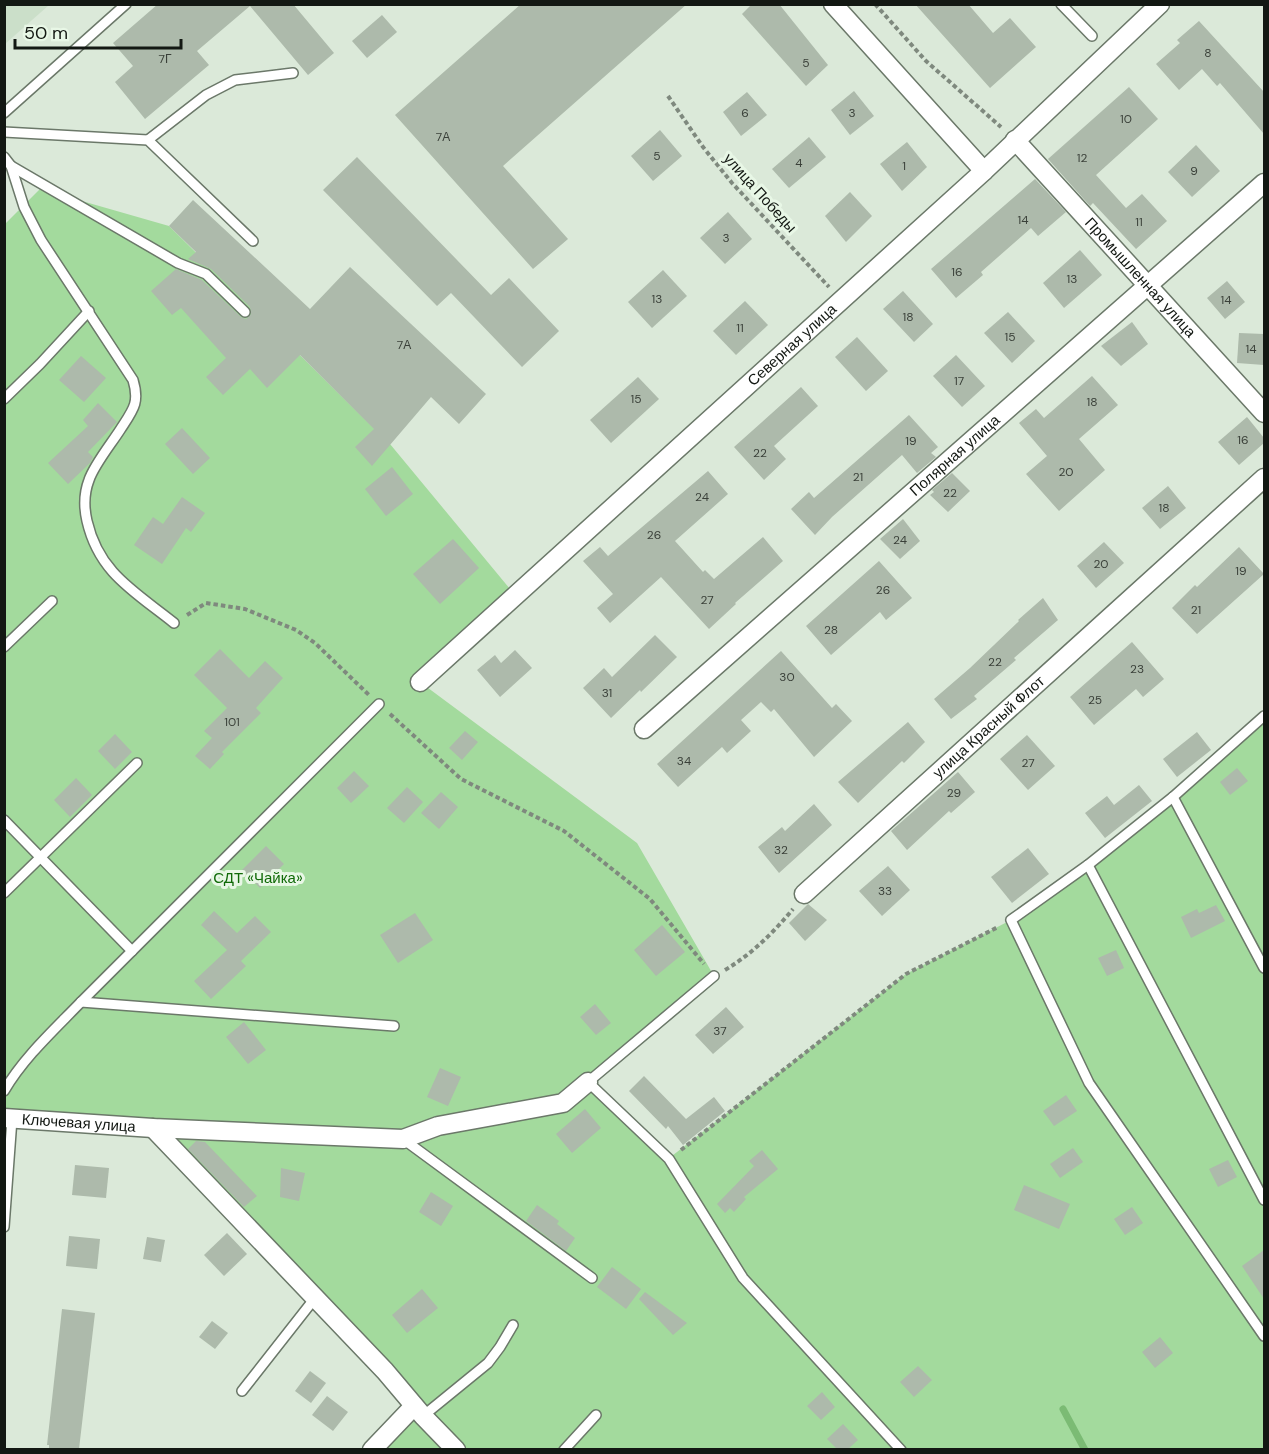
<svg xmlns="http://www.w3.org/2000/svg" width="1269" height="1454" font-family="'DM Sans',sans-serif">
	<rect width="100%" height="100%" fill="#dbe9d9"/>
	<polygon fill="#cbdfc9" points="5,4 49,4 49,5 5,44"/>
	<polygon fill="#a3da9d" points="40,189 169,226 390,444 515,595 420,682 637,843 714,976 589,1082 668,1159 906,974 1011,920 1088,865 1264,716 1264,1449 372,1449 414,1407 153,1128 5,1118 4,225"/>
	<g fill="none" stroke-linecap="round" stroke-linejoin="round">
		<polyline stroke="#7bbb74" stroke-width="7" points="1063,1409 1085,1450"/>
	</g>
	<g fill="#adbaab">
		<polygon points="158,4 293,4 334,53 308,75 250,6 197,51 209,65 145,119 115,82 133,66 113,43"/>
		<polygon points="521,4 687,4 503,166 568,239 533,269 395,115"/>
		<polygon points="752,4 779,4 828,65 806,86 742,14"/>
		<polygon points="915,4 968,4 993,33 1010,18 1036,47 990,88"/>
		<polygon points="382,15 397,32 367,58 352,41"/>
		<polygon points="1199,21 1264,92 1264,134 1220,83 1217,86 1202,69 1179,90 1156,64 1180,43 1177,40"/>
		<polygon points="1129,87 1158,119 1096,175 1126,208 1142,194 1167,221 1136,249 1093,203 1090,206 1048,159"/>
		<polygon points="854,91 874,116 850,135 831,110"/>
		<polygon points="747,92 767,115 741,136 723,112"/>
		<polygon points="660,130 682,156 653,181 631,156"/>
		<polygon points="809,137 826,157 789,188 772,169"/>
		<polygon points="907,142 927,167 902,191 880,164"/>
		<polygon points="1196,145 1220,171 1192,197 1168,172"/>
		<polygon points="357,157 491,295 509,278 559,331 522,367 451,293 437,306 323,190"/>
		<polygon points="1035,179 1066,212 1038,236 1031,228 981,272 983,275 956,298 931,269"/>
		<polygon points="850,192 872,216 846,242 825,216"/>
		<polygon points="193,200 310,309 350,267 486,394 459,424 431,397 372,466 355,447 374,429 300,355 267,388 250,369 223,395 206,377 226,358 181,308 172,315 151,291 176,269 202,280 241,317 246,319 251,314 250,307 211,269 188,259 196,252 169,226"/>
		<polygon points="728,212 752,239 725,264 700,238"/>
		<polygon points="1080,250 1102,275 1064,308 1043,283"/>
		<polygon points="663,270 687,296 652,328 628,302"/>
		<polygon points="1227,281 1245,302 1225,319 1207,298"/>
		<polygon points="903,291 933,324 914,342 883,309"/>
		<polygon points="745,301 768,325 736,355 713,331"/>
		<polygon points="1008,312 1035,341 1012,363 984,333"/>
		<polygon points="1132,322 1148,344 1121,366 1101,346"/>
		<polygon points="1239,333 1264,334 1264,365 1237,363"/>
		<polygon points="857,337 888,371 866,391 835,357"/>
		<polygon points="956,355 985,386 962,407 933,376"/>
		<polygon points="81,356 106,378 84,402 59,380"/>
		<polygon points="1092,376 1118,405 1079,439 1105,470 1059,511 1026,474 1047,456 1019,423 1036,409 1044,418"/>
		<polygon points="638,377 659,399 611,443 590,420"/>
		<polygon points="801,387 818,406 774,446 786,459 764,480 734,447"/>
		<polygon points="98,403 117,422 88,452 93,457 90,463 68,484 48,463 88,426 83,420"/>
		<polygon points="909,415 938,447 931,453 936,457 917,473 902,455 832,517 815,535 791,509 809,492 814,498"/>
		<polygon points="1247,417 1264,438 1264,443 1239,465 1218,442"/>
		<polygon points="182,428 210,458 193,474 165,444"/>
		<polygon points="392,467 413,494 386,516 365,489"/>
		<polygon points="708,471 728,494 675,541 703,572 705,570 714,579 763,537 783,561 735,603 736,604 709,629 661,577 610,623 597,608 613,594 583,561 600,547 608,556"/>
		<polygon points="952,473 970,491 948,512 930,495 934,492 932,490"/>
		<polygon points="1168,486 1186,508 1160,529 1142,508"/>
		<polygon points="182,497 205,513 191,532 186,528 162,564 134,545 153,517 163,524"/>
		<polygon points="903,519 920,541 900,559 880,539"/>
		<polygon points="453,539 479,568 440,604 413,574"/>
		<polygon points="1104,542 1124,563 1096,588 1077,566"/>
		<polygon points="1239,547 1264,574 1197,634 1172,608 1195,585 1197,587"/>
		<polygon points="879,561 912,598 886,620 880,612 831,655 806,626"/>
		<polygon points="1043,598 1058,620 1014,658 1016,660 974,696 977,699 951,719 934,699 970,668 1019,621 1018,620"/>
		<polygon points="655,635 677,657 641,692 640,690 611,718 583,688 604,668 612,677"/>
		<polygon points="1132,642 1164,679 1143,697 1136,689 1094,725 1070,697"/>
		<polygon points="220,649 249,678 265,661 283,678 256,708 261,713 222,752 224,754 210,769 195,756 212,738 204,731 227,708 194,675"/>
		<polygon points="515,650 532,668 500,697 477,670 495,655 501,663"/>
		<polygon points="781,651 832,708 836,704 852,721 814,757 774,709 771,712 761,702 741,720 751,731 727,753 722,747 678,787 657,764"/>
		<polygon points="908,722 925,742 904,763 902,761 858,803 838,782"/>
		<polygon points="465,731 478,742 462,760 449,748"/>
		<polygon points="1197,732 1211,750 1177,777 1163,759"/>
		<polygon points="115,734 132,752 115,769 98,751"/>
		<polygon points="1027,735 1055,766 1028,790 1000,759"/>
		<polygon points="1237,768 1248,781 1230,795 1220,782"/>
		<polygon points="354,771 369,786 351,803 337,788"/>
		<polygon points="958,772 975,792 951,813 949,811 907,850 891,831"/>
		<polygon points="76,778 92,795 70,817 54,800"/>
		<polygon points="1139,785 1152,801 1105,838 1085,813 1107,796 1114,805"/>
		<polygon points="407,787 423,802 404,823 387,808"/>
		<polygon points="441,792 458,807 439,829 421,813"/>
		<polygon points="814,804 832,825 779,873 758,847 782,827 785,831"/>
		<polygon points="266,846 284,864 260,888 242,870"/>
		<polygon points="1028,848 1049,874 1012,903 991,877"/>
		<polygon points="888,866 910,890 882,916 859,891"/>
		<polygon points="808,904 827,920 805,941 789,923"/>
		<polygon points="1216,905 1225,921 1191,938 1181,917 1197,909 1199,913"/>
		<polygon points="214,911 237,933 255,916 271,932 241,961 246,966 211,999 194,981 227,950 201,925"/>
		<polygon points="415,913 433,940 398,963 380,935"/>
		<polygon points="662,925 685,952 656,976 634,950"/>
		<polygon points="1116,950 1124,968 1107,976 1098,958"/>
		<polygon points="595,1004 611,1023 596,1035 580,1017"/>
		<polygon points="726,1007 744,1027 713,1054 695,1035"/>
		<polygon points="244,1022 266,1050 248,1064 226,1037"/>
		<polygon points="440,1068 461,1077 448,1106 427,1097"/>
		<polygon points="644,1076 686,1119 714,1097 725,1111 683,1145 668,1126 666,1129 629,1091"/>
		<polygon points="1066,1095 1077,1111 1054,1126 1043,1111"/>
		<polygon points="585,1109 601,1128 572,1153 556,1134"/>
		<polygon points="196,1141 205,1142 257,1196 244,1207 188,1149"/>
		<polygon points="1073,1148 1083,1162 1060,1178 1050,1164"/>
		<polygon points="762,1150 778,1169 744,1197 746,1199 734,1212 730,1208 725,1213 717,1204 754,1166 749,1161"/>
		<polygon points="1228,1160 1237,1177 1218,1187 1209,1169"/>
		<polygon points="75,1165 109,1168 106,1198 72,1195"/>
		<polygon points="281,1168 305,1173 299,1201 280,1197"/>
		<polygon points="1024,1185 1070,1204 1059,1229 1014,1210"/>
		<polygon points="431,1192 453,1206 441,1226 419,1212"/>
		<polygon points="537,1205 559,1221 557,1224 575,1238 566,1251 526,1221"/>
		<polygon points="1132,1207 1143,1223 1125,1235 1114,1219"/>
		<polygon points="227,1233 247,1254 224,1276 204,1255"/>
		<polygon points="69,1236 100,1239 97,1269 66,1266"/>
		<polygon points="147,1237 165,1240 161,1262 143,1259"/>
		<polygon points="1264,1250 1264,1299 1242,1266"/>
		<polygon points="612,1267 641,1289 626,1309 597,1287"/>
		<polygon points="422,1289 438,1308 407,1333 392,1315"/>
		<polygon points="645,1292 687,1323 673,1335 639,1299"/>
		<polygon points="62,1309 95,1313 79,1449 49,1449 49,1445 47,1445"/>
		<polygon points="212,1321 228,1333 215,1349 199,1337"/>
		<polygon points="1160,1337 1173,1353 1155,1368 1142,1352"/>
		<polygon points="918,1366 932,1380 914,1397 900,1382"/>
		<polygon points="310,1371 326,1383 311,1403 295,1391"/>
		<polygon points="822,1392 835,1407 821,1420 807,1406"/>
		<polygon points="327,1396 348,1412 333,1431 312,1415"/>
		<polygon points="843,1424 858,1440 848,1449 837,1449 827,1439"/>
	</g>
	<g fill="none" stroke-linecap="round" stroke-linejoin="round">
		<g stroke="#6b7869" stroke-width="12">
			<g id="service">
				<polyline points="1061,4 1092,36"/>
				<polyline points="4,113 126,4"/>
				<polyline points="4,132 148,140 253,241"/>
				<polyline points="148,140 206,95 235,80 293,73"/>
				<path d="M4,157l7,9 13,41 17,33 92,140c7,23 0,30 -13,50 -9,14 -26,35 -31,50 -5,13 -5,28 -2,41 12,52 47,70 87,102"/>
				<polyline points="11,166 178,263 206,274 245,312"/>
				<polyline points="4,399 40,364 89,311"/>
				<polyline points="4,647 52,601"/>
				<polyline points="1264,716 1173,797 1088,865 1011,920 1089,1083 1264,1336"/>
				<polyline points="1173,797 1264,968"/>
				<polyline points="4,820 132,951"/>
				<polyline points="1088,865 1264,1200"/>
				<polyline points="4,893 137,763"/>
				<polyline points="714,976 588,1082 669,1159 743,1278 901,1450"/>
				<polyline points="81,1002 394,1026"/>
				<path d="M4,1091c20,-34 50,-61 77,-89l298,-298"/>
				<polyline points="403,1139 592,1278"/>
				<polyline points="4,1227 12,1119"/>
				<polyline points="242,1391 315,1298"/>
				<polyline points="423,1416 488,1363 500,1347 513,1325"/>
				<polyline points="564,1450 596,1415"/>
			</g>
		</g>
		<g stroke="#6b7869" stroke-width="21">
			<g id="minor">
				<polyline points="833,4 984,171"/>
				<path id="s1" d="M1015,140l249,273"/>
				<path id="s2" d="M420,682l564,-511 176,-167"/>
				<path id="s3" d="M644,729l620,-546"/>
				<path id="s4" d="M804,894l460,-416"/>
				<path id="s5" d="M4,1118l149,10 250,11 35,-13 125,-23 25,-21"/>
				<polyline points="153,1128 385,1371 423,1416 456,1450"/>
				<polyline points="372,1450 414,1406"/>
			</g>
		</g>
		<g stroke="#7f897e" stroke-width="4" stroke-dasharray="4.5 3" stroke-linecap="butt">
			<polyline points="875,4 926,61 1001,127"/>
			<polyline points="668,96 703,147 732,183 829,287"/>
			<polyline points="187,615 206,603 245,609 296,630 315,643 369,695"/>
			<polyline points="390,714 461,779 564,831 650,899 704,964"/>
			<path d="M725,970c27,-16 48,-37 68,-61"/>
			<polyline points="681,1150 906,974 998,927"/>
		</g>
		<use href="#service" stroke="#fff" stroke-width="9"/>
		<use href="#minor" stroke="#fff" stroke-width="18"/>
	</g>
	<g text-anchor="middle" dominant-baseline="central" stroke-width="6" stroke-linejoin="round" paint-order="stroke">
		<g font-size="12" fill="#3a4039">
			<text x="1208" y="53">8</text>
			<text x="165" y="59">7Г</text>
			<text x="806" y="63">5</text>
			<text x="745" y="113">6</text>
			<text x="852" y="113">3</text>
			<text x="1126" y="119">10</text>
			<text x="443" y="137">7А</text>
			<text x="657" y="156">5</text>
			<text x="1082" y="158">12</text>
			<text x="799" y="163">4</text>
			<text x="904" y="166">1</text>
			<text x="1194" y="171">9</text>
			<text x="1023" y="220">14</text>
			<text x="1139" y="222">11</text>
			<text x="726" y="238">3</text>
			<text x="957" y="272">16</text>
			<text x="1072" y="279">13</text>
			<text x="657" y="299">13</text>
			<text x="1226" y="300">14</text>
			<text x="908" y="317">18</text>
			<text x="740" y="328">11</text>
			<text x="1010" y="337">15</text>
			<text x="404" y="345">7А</text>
			<text x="1251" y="349">14</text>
			<text x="959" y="381">17</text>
			<text x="636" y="399">15</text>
			<text x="1092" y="402">18</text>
			<text x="1243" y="440">16</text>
			<text x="911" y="441">19</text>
			<text x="760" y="453">22</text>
			<text x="1066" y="472">20</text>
			<text x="858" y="477">21</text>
			<text x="950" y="493">22</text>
			<text x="702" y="497">24</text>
			<text x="1164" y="508">18</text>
			<text x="654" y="535">26</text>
			<text x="900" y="540">24</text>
			<text x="1101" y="564">20</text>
			<text x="1241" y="571">19</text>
			<text x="883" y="590">26</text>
			<text x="707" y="600">27</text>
			<text x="1196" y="610">21</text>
			<text x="831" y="630">28</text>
			<text x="995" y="662">22</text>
			<text x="1137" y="669">23</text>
			<text x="787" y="677">30</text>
			<text x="607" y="693">31</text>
			<text x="1095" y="700">25</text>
			<text x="232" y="722">101</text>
			<text x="684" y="761">34</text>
			<text x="1028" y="763">27</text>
			<text x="954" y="793">29</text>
			<text x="781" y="850">32</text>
			<text x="885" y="891">33</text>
			<text x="720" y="1031">37</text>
		</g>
		<g font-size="15" fill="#131813" stroke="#e8f7e6">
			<text transform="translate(760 193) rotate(48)">улица Победы</text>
			<text stroke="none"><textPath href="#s1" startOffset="186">Промышленная улица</textPath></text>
			<text stroke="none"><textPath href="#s2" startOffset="502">Северная улица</textPath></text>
			<text stroke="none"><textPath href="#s3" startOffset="414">Полярная улица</textPath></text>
			<text stroke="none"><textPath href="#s4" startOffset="249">улица Красный Флот</textPath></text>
			<text stroke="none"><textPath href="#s5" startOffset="75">Ключевая улица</textPath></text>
		</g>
		<g font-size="15" fill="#106a08" stroke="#e8f7e6">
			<text x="258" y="878">СДТ «Чайка»</text>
		</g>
	</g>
	<rect width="1269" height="1454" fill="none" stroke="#131813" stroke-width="12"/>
	<path d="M15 39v9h166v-9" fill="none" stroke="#131813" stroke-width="3"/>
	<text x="24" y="39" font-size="18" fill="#131813" stroke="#e8f7e6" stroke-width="4.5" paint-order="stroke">50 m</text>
</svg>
